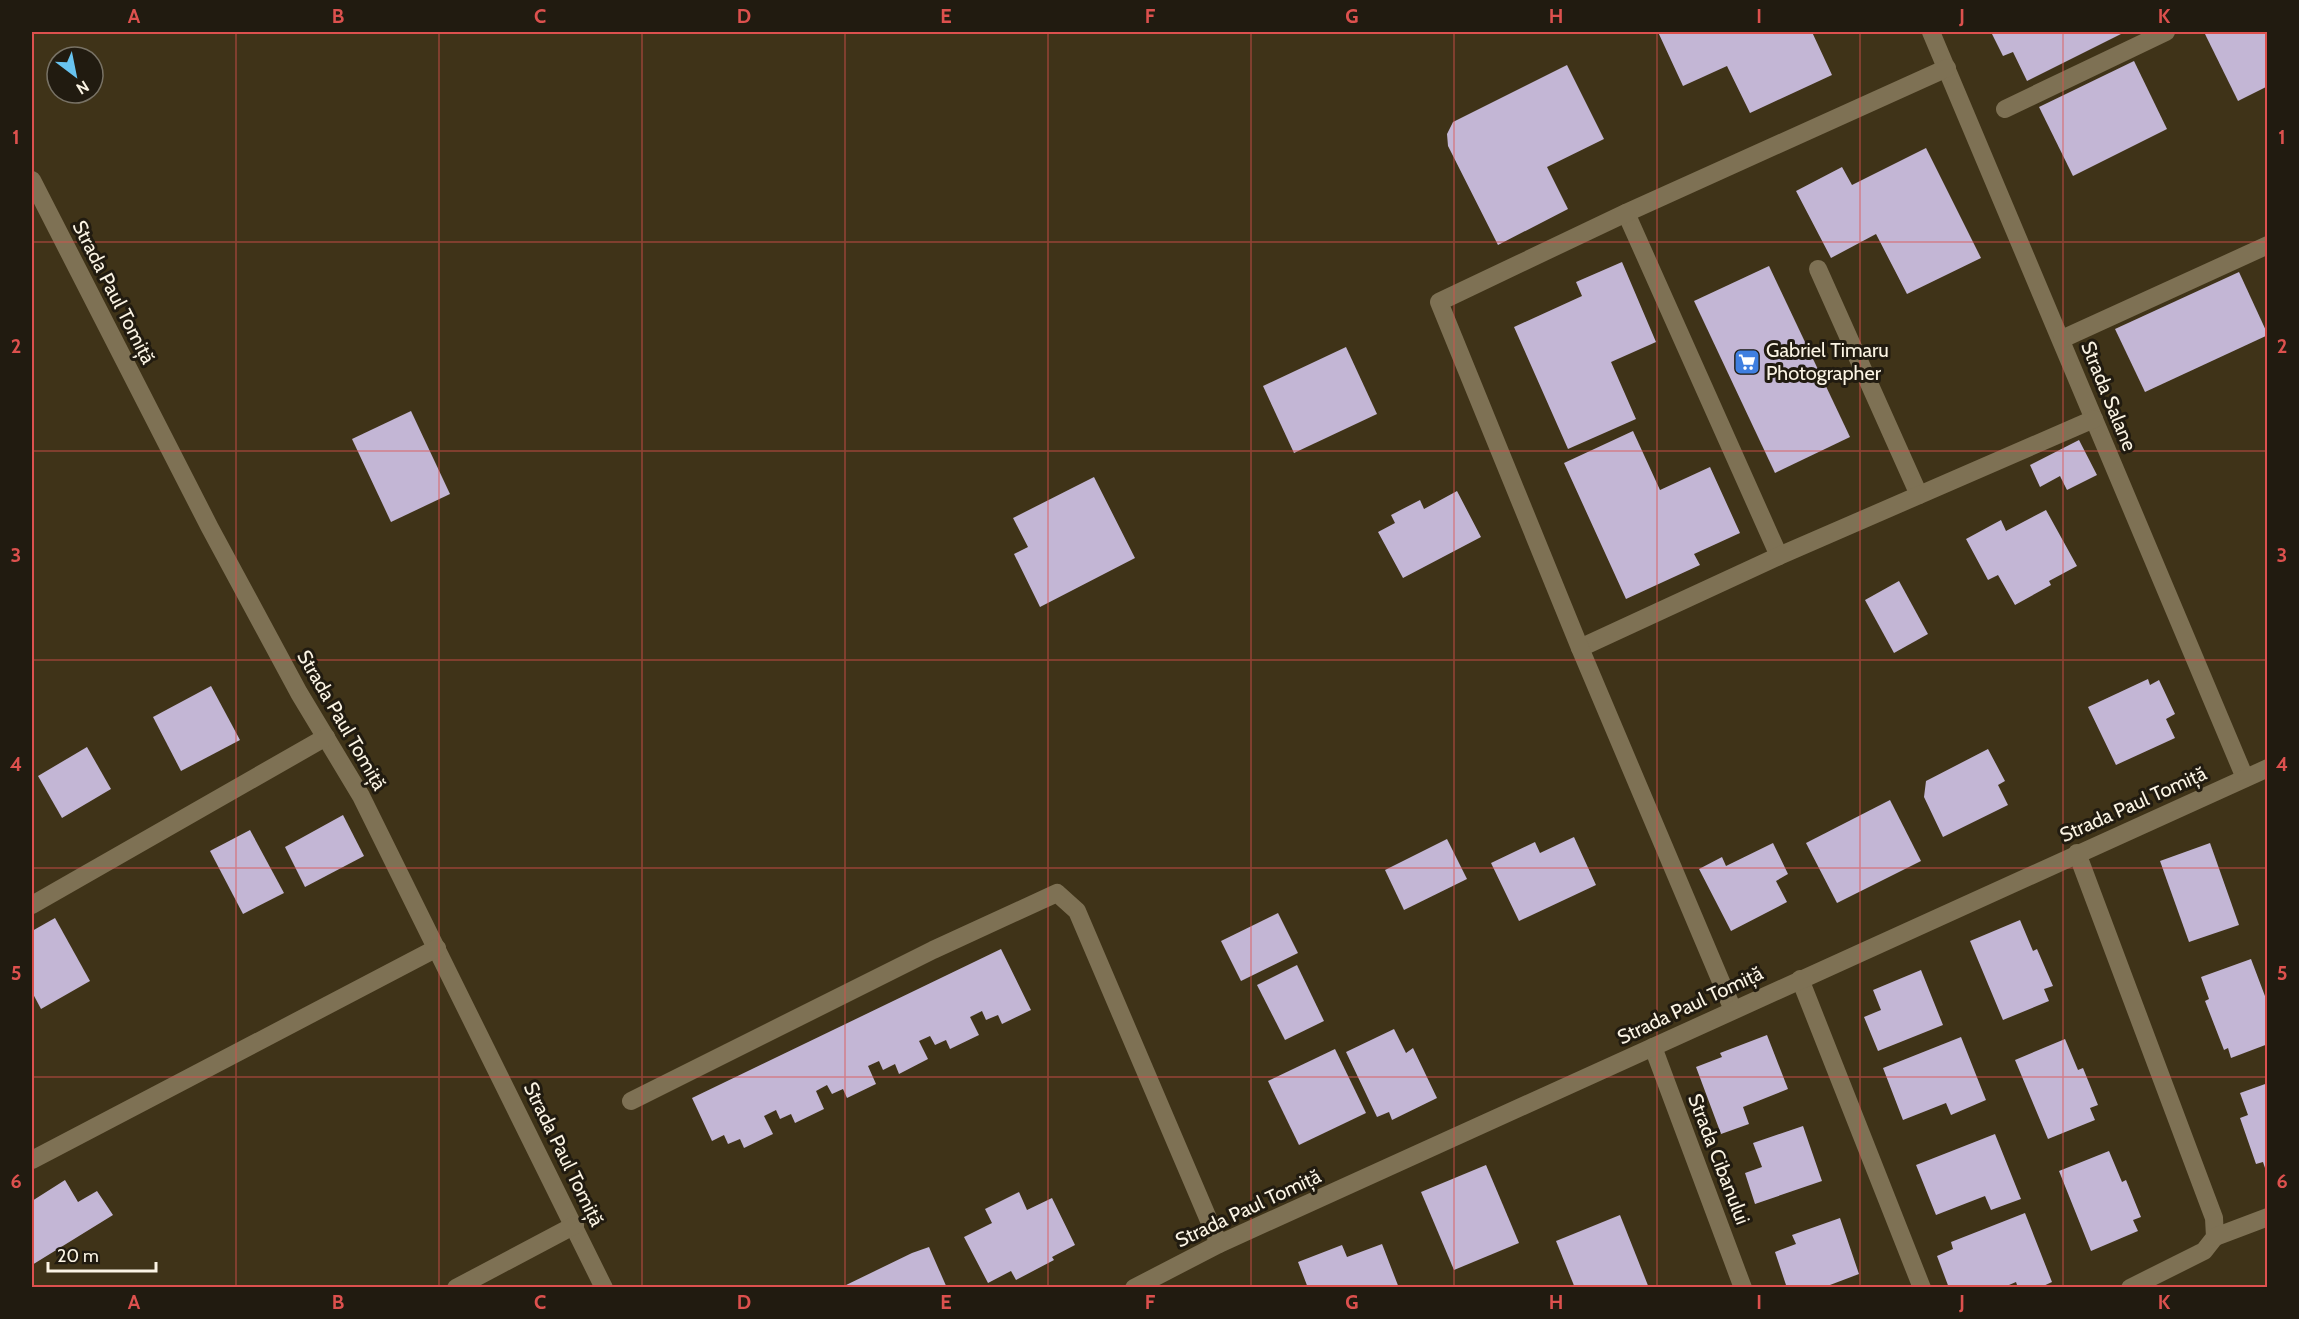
<svg xmlns="http://www.w3.org/2000/svg" width="2299" height="1319" font-family="Cabin,sans-serif">
	<rect width="100%" height="100%" fill="#3f3318"/>
	<g fill="#c3b6d5">
		<polygon points="1658,32 1812,32 1832,75 1750,113 1727,66 1683,86"/>
		<polygon points="1991,32 2125,32 2027,81 2013,52 2003,56"/>
		<polygon points="2204,32 2268,32 2268,86 2238,101"/>
		<polygon points="2134,61 2167,129 2073,176 2039,107"/>
		<polygon points="1567,65 1604,139 1547,167 1568,209 1498,245 1448,146 1447,134 1453,122"/>
		<polygon points="1926,148 1981,258 1907,294 1876,234 1831,258 1796,191 1842,167 1852,185"/>
		<polygon points="1622,262 1656,342 1611,362 1636,419 1568,449 1514,327 1582,296 1576,282"/>
		<polygon points="1769,266 1850,437 1775,473 1694,301"/>
		<polygon points="2239,272 2268,335 2145,392 2115,329"/>
		<polygon points="1346,347 1377,414 1294,453 1263,386"/>
		<polygon points="411,411 450,494 391,522 352,439"/>
		<polygon points="1633,431 1660,490 1710,467 1740,533 1694,554 1700,565 1626,599 1564,463"/>
		<polygon points="2079,440 2097,475 2067,490 2060,476 2040,487 2030,465"/>
		<polygon points="1094,477 1135,558 1040,607 1014,554 1028,547 1013,518"/>
		<polygon points="1457,491 1481,537 1403,578 1378,532 1395,523 1391,515 1420,500 1424,509"/>
		<polygon points="2046,510 2077,566 2049,581 2051,585 2015,605 1998,575 1988,580 1966,539 2001,520 2006,531"/>
		<polygon points="1899,581 1928,634 1894,653 1865,600"/>
		<polygon points="2148,679 2150,685 2159,680 2175,714 2166,719 2175,738 2116,765 2088,707"/>
		<polygon points="211,686 240,740 181,771 153,717"/>
		<polygon points="87,747 111,789 62,818 38,776"/>
		<polygon points="1988,749 2005,781 1998,785 2008,805 1943,837 1924,797 1926,781"/>
		<polygon points="1890,800 1921,861 1837,903 1806,843"/>
		<polygon points="343,815 364,856 305,887 285,847"/>
		<polygon points="250,830 284,893 243,914 210,851"/>
		<polygon points="1574,837 1596,885 1519,921 1491,863 1535,842 1540,853"/>
		<polygon points="1447,839 1467,879 1404,910 1385,870"/>
		<polygon points="1773,843 1788,874 1776,881 1787,902 1731,931 1699,869 1722,857 1726,866"/>
		<polygon points="2210,843 2239,925 2189,942 2160,861"/>
		<polygon points="1278,913 1298,953 1241,981 1221,941"/>
		<polygon points="55,918 90,981 41,1009 32,992 32,931"/>
		<polygon points="2020,920 2033,951 2037,949 2053,986 2044,989 2049,1001 2003,1020 1970,941"/>
		<polygon points="1001,949 1031,1010 1002,1024 998,1015 986,1020 982,1011 970,1017 979,1035 950,1049 946,1040 935,1045 930,1036 919,1041 928,1059 899,1074 895,1064 883,1070 879,1061 868,1066 876,1084 847,1098 843,1089 832,1094 827,1085 816,1091 824,1109 795,1123 791,1114 780,1119 776,1110 764,1116 773,1134 744,1148 740,1139 728,1144 724,1135 712,1141 692,1098"/>
		<polygon points="2251,959 2268,1004 2268,1044 2231,1058 2228,1048 2224,1050 2205,1001 2209,999 2201,977"/>
		<polygon points="1297,965 1324,1021 1285,1040 1257,985"/>
		<polygon points="1921,970 1943,1025 1878,1051 1864,1017 1881,1010 1873,990"/>
		<polygon points="1394,1029 1406,1053 1413,1048 1437,1098 1392,1120 1389,1112 1377,1117 1346,1052"/>
		<polygon points="1767,1035 1788,1089 1743,1107 1749,1124 1721,1134 1696,1067 1722,1057 1720,1053"/>
		<polygon points="1961,1037 1986,1100 1951,1115 1946,1103 1903,1120 1883,1068"/>
		<polygon points="2065,1039 2078,1070 2083,1068 2098,1105 2090,1108 2095,1120 2048,1139 2015,1060"/>
		<polygon points="1335,1049 1366,1113 1299,1145 1268,1081"/>
		<polygon points="2268,1083 2268,1173 2267,1174 2263,1162 2256,1164 2240,1118 2248,1115 2240,1093"/>
		<polygon points="1803,1126 1822,1181 1755,1204 1745,1173 1762,1167 1753,1143"/>
		<polygon points="1995,1134 2021,1199 1991,1210 1985,1196 1936,1215 1916,1165"/>
		<polygon points="2109,1151 2122,1182 2126,1180 2141,1217 2133,1220 2138,1231 2091,1251 2059,1171"/>
		<polygon points="1486,1165 1519,1243 1454,1270 1421,1192"/>
		<polygon points="65,1180 78,1202 97,1191 113,1215 32,1265 32,1201"/>
		<polygon points="1019,1192 1027,1210 1052,1198 1075,1245 1052,1257 1054,1260 1016,1280 1011,1271 988,1283 964,1237 992,1223 985,1209"/>
		<polygon points="2025,1213 2052,1282 2039,1288 2018,1288 2016,1282 2002,1288 1949,1288 1937,1256 1953,1249 1951,1242"/>
		<polygon points="1620,1215 1649,1288 1575,1288 1556,1241"/>
		<polygon points="1840,1218 1859,1274 1822,1288 1787,1288 1775,1252 1796,1244 1792,1235"/>
		<polygon points="1382,1244 1399,1288 1308,1288 1298,1262 1342,1245 1347,1257"/>
		<polygon points="929,1247 947,1288 844,1286 912,1253"/>
	</g>
	<g fill="none" stroke-linecap="round" stroke-linejoin="round">
		<g stroke="#7e7154" stroke-width="18">
			<polyline points="1931,32 2245,778"/>
			<polyline points="2005,109 2166,32"/>
			<polyline points="32,180 210,528 299,693 361,796 604,1288"/>
			<polyline points="1626,213 1779,556"/>
			<polyline points="1818,269 1919,495"/>
			<polyline points="2062,339 2268,245"/>
			<polyline points="1580,648 1779,556 2094,419"/>
			<polyline points="2077,853 2214,1218 2215,1237 2204,1251 2130,1288"/>
			<polyline points="32,905 326,737"/>
			<polyline points="1800,979 1922,1288"/>
			<polyline points="1733,1010 1580,648 1439,302 1626,213 1947,68"/>
			<polyline points="1653,1047 1743,1288"/>
			<polyline points="631,1101 933,950 1057,893 1077,911 1219,1244"/>
			<polyline points="32,1160 437,948"/>
			<polyline points="2215,1237 2268,1217"/>
			<polyline points="456,1288 575,1225"/>
			<polyline points="1134,1288 1219,1244 2268,768"/>
		</g>
	</g>
	<path fill="none" stroke="#dd514e" stroke-width="1.5" stroke-opacity="0.55" d="M236,32v1256M439,32v1256M642,32v1256M845,32v1256M1048,32v1256M1251,32v1256M1454,32v1256M1657,32v1256M1860,32v1256M2063,32v1256M32,242h2236M32,451h2236M32,660h2236M32,868h2236M32,1077h2236"/>
	<defs>
		<g id="supermarket-square" transform="scale(1.35)"><rect x="-9" y="-9" width="18" height="18" rx="4" fill="#3f7fe0" stroke="#211b10"/><path d="M-6-5.5h2.5l.6 2H6L4.5 2H-2.5L-4.4-4H-6ZM-1.5 3.2a1.3 1.3 0 1 0 .1 0ZM3 3.2a1.3 1.3 0 1 0 .1 0Z" fill="#fff"/></g>
	</defs>
	<g fill-rule="evenodd">
		<use href="#supermarket-square" x="1747" y="362"/>
	</g>
	<g text-anchor="middle" dominant-baseline="central" stroke-width="6" stroke-linejoin="round" paint-order="stroke">
		<g font-size="20" fill="#fbf4e4" stroke="#211b10">
			<text transform="translate(114 292) rotate(63)">Strada Paul Tomiță</text>
			<text transform="translate(2109 396) rotate(68)">Strada Salane</text>
			<text transform="translate(342 720) rotate(60)">Strada Paul Tomiță</text>
			<text transform="translate(2133 804) rotate(-24)">Strada Paul Tomiță</text>
			<text transform="translate(1690 1005) rotate(-25)">Strada Paul Tomiță</text>
			<text transform="translate(564 1154) rotate(64)">Strada Paul Tomiță</text>
			<text transform="translate(1719 1159) rotate(69)">Strada Cibanului</text>
			<text transform="translate(1248 1208) rotate(-25)">Strada Paul Tomiță</text>
		</g>
		<g font-size="20" fill="#fbf4e4" stroke="#211b10" text-anchor="start">
			<text x="1766" y="350">Gabriel Timaru<tspan x="1766" dy="23">Photographer</tspan></text>
		</g>
	</g>
	<rect width="2299" height="1319" fill="none" stroke="#211b10" stroke-width="66"/>
	<g transform="translate(75 75) rotate(148)"><circle r="28" fill="#211b10" stroke="#787265" stroke-width="1.5"/>
	<path d="M0-4.5L10 22L0 15L-10 22Z" fill="#68c4f0"/>
	<text y="-9" font-size="16" font-weight="bold" text-anchor="middle" fill="#fbf4e4">N</text>
	</g>
	<path d="M48 1262v9h108v-9" fill="none" stroke="#fbf4e4" stroke-width="3"/>
	<text x="57" y="1262" font-size="18" fill="#fbf4e4" stroke="#211b10" stroke-width="4.5" paint-order="stroke">20 m</text>
	<rect x="33" y="33" width="2233" height="1253" fill="none" stroke="#dd514e" stroke-width="2"/>
	<g font-size="20" text-anchor="middle" font-weight="bold" fill="#dd514e">
		<text x="134" y="23">A</text>
		<text x="338" y="23">B</text>
		<text x="540" y="23">C</text>
		<text x="744" y="23">D</text>
		<text x="946" y="23">E</text>
		<text x="1150" y="23">F</text>
		<text x="1352" y="23">G</text>
		<text x="1556" y="23">H</text>
		<text x="1759" y="23">I</text>
		<text x="1962" y="23">J</text>
		<text x="2164" y="23">K</text>
		<text x="16" y="144">1</text>
		<text x="2282" y="144">1</text>
		<text x="16" y="353">2</text>
		<text x="2282" y="353">2</text>
		<text x="16" y="562">3</text>
		<text x="2282" y="562">3</text>
		<text x="16" y="771">4</text>
		<text x="2282" y="771">4</text>
		<text x="16" y="980">5</text>
		<text x="2282" y="980">5</text>
		<text x="16" y="1188">6</text>
		<text x="2282" y="1188">6</text>
		<text x="134" y="1309">A</text>
		<text x="338" y="1309">B</text>
		<text x="540" y="1309">C</text>
		<text x="744" y="1309">D</text>
		<text x="946" y="1309">E</text>
		<text x="1150" y="1309">F</text>
		<text x="1352" y="1309">G</text>
		<text x="1556" y="1309">H</text>
		<text x="1759" y="1309">I</text>
		<text x="1962" y="1309">J</text>
		<text x="2164" y="1309">K</text>
	</g>
</svg>
